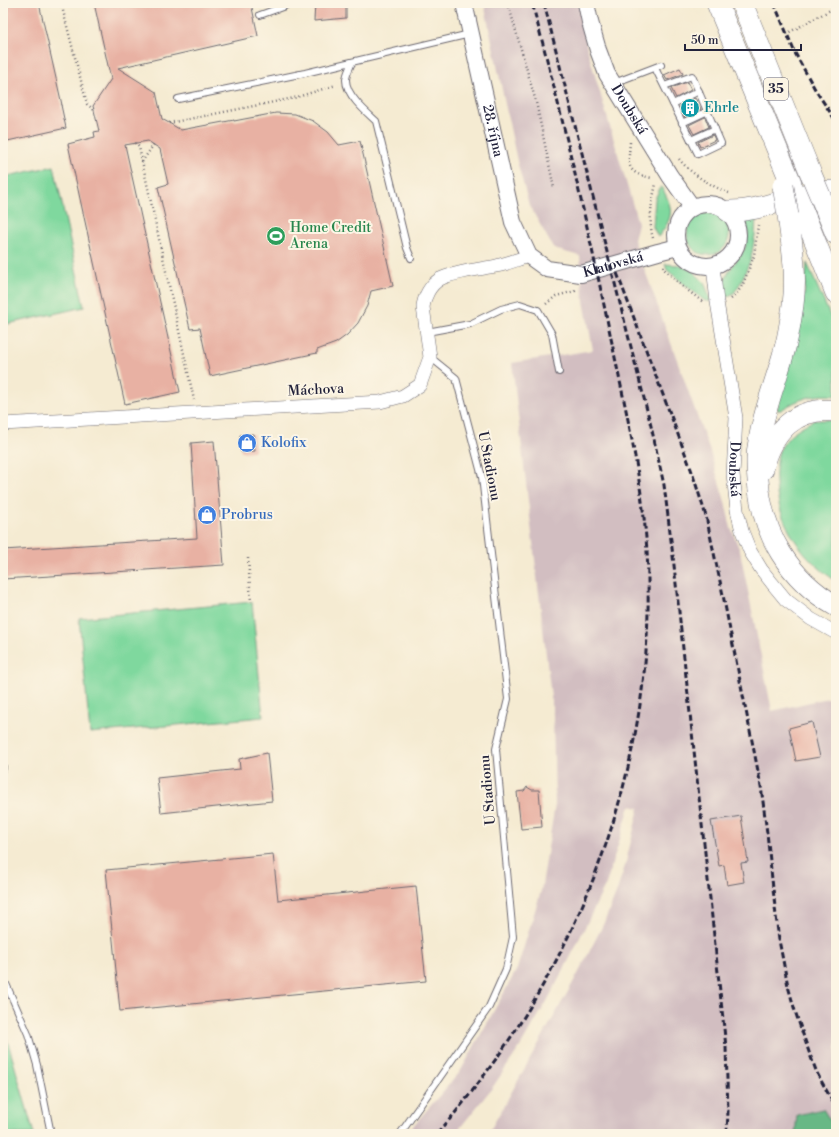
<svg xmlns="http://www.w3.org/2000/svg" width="839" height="1137" font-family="'Libre Bodoni',serif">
	<rect width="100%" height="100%" fill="#fcf5e5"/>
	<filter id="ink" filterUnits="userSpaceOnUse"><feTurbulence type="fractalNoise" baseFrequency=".025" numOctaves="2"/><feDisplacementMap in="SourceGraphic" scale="8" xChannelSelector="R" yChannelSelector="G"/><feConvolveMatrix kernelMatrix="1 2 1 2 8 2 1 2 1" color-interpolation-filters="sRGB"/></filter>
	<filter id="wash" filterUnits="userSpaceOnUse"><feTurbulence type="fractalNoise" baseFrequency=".012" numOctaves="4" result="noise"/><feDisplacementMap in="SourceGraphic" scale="16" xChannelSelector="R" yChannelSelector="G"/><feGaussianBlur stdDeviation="0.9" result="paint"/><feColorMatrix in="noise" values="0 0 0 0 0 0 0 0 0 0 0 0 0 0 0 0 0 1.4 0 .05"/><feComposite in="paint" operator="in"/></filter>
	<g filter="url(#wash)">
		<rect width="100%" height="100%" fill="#f5ebd2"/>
		<polygon fill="#d2bec1" points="484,3 579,3 587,48 638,223 634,240 709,449 724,498 731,528 740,551 772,711 836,696 836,1130 833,1126 797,1115 795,1134 488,1134 579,972 603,925 616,894 625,866 639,808 630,806 606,884 571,956 546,1003 520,1047 492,1088 455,1134 406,1134 460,1072 517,969 541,891 555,805 553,714 512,363 593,350 583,295 580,256 554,249 529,205 517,161"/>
		<g fill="#7fd89e" stroke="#507d6c">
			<polygon points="54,166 84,307 3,325 3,177"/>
			<path d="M661,186c13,23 13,31 -3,51l-5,-10 2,-28z"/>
			<circle cx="708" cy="234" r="21"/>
			<polygon points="756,216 755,235 751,259 741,282 734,293 725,298 723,284 729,271 745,248 748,233 746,219"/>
			<path d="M807,263l29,66v67c-21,-3 -38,3 -55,14h-4l27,-115z"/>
			<polygon points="665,264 679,265 693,271 704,282 711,301 705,301 667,270"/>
			<path d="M815,420h21v161c-38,-26 -63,-64 -60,-112 1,-5 1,-13 3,-18 2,-4 11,-16 15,-19 6,-5 14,-9 21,-12z"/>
			<polygon points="252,602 263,717 90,733 79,618"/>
			<polygon points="3,1025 34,1134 3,1134"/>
		</g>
		<polygon fill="#67b885" stroke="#446d60" points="823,1109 836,1130 836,1134 795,1134 797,1115"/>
		<g id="blocks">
			<g fill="#e8b1a3">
				<polygon points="3,3 39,3 62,105 61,105 66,128 3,142"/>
				<polygon points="94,3 251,3 258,36 118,68 156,92 162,119 181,130 234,120 234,121 276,113 295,114 313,121 328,132 339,145 360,141 393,286 371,291 367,306 358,323 347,335 336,343 317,350 317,353 210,376 200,328 190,329 158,187 168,184 160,149 148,141 125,145 180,392 125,404 68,144 95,137 94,132 99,131 93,106 111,79"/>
				<polygon points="315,3 346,3 346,18 314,21"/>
				<polygon points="680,68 683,74 667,80 664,75"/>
				<polygon points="687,82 691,90 676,98 671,88"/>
				<polygon points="695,98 701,109 685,117 680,106"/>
				<polygon points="705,117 709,127 694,134 689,125"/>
				<polygon points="713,135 715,140 700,147 698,142"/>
				<polygon points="253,434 255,451 241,452 240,435"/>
				<polygon points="214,441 224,565 3,579 3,550 197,538 191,443"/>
				<polygon points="812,722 820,757 796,761 789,728"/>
				<polygon points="267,753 272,801 161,813 157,778 240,769 239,759"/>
				<polygon points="527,787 532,790 539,790 542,827 521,829 517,792 524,791"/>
				<polygon points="741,816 748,862 741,863 744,882 727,885 724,865 719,866 711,821"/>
				<polygon points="273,854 278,900 416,886 426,981 120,1011 106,870"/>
			</g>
		</g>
	</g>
	<g filter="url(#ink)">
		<use href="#blocks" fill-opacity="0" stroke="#6c6870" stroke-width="1"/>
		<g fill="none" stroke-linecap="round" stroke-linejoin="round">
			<g stroke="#6c6870" stroke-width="8">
				<g id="service">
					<polyline points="260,15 285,6 288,3"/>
					<path d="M352,62c-2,6 -6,12 -6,18 0,15 20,32 30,41l31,127 4,10"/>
					<polyline points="655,68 698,154 721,143 692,76 664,86"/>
					<polyline points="614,83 661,65"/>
					<polyline points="178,99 305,73 470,34"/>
					<polyline points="673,104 699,91"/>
					<polyline points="682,123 708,111"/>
					<polyline points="691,140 715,129"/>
					<polyline points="427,332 470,324 501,309 520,304 538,310 552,334 559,372"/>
					<polyline points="3,752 3,768"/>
					<polyline points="3,977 28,1034 37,1065 51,1134"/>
					<polyline points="400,1134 489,1007 506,969 513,937 496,749 508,699 482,477 456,378 430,357"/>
				</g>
			</g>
			<g stroke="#6c6870" stroke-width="14">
				<g id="minor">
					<path id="s1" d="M713,266l4,36 19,116 -3,56 4,36 5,21 8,20 11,18 11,14 14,17 25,19 25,14"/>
					<path d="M3,424l377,-22 23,-6 17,-11 10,-28 -7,-50c1,-10 7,-22 17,-28 13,-7 41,-10 56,-13 11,-2 22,-7 33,-10"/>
				</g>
			</g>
			<g stroke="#6c6870" stroke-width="18">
				<g id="tertiary">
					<path id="s2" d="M464,3l49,219 16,34 18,13 34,5 77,-22 20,-5"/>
					<path id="s3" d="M586,3l4,19 8,28 9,24 63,102 22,31"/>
					<circle cx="707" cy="235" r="31"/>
				</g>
			</g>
			<g stroke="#6c6870" stroke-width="22">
				<g id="trunk">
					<polyline points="717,3 791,183"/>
					<polyline points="742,3 811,174"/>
					<polyline points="802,209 836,293"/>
					<path d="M728,211c38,1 70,-21 108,-20"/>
					<polyline points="827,212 836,234"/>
					<path d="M788,215c4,30 9,60 5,90 -2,13 -4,27 -7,39 -8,33 -22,64 -27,97 -3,13 -2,26 -1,39 4,54 31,99 78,126"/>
					<path d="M763,469c9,-37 33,-63 73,-58"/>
				</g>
			</g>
			<g stroke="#6c6870" stroke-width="2.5" stroke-dasharray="1 3" stroke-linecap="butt">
				<polyline points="61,3 87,104 94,110"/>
				<polyline points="508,3 536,102 554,188"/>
				<polyline points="786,34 836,7"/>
				<polyline points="169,123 294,98 336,85"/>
				<path d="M630,142c-2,24 -4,31 22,36"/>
				<polyline points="135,143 139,147 194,400"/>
				<path d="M679,159c12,15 32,27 50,34"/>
				<polyline points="142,162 154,144"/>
				<path d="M653,238c-5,-17 -1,-37 3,-54"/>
				<polyline points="663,266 664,269 682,286 703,302"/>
				<polyline points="731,299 736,295 743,284 754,256 758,225"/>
				<polyline points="546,304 556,296 575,291 575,288"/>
				<polyline points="248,558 251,602"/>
			</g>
			<use href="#service" stroke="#fff" stroke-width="6"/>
			<use href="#minor" stroke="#fff" stroke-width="13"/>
			<use href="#tertiary" stroke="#fff" stroke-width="16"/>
			<use href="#trunk" stroke="#fff" stroke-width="21"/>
			<g stroke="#22223b" stroke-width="3" stroke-dasharray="6 3" stroke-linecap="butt">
				<polyline points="544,3 651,426 664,485 673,556 726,1047 728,1111 727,1134"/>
				<polyline points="774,3 795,53 816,91 836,121"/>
				<polyline points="617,273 691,469 706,516 723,595 761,786 767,833 776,916 779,940 788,986 795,1011 809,1052 817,1073 836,1108"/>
				<path d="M437,1134c16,-18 31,-37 45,-56 107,-142 170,-320 166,-499 -1,-78 -19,-154 -35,-231 -24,-116 -50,-231 -81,-345"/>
			</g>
			<g stroke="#6c6870" stroke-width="22" stroke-linecap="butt">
				<g id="trunk-bridge">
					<polyline points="811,174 827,212"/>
					<polyline points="783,186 788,215"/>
				</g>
			</g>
			<use href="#trunk-bridge" stroke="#fff" stroke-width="21"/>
		</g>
	</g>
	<defs>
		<g id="building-disc" transform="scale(1)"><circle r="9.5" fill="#0f9aa8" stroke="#fcf5e5"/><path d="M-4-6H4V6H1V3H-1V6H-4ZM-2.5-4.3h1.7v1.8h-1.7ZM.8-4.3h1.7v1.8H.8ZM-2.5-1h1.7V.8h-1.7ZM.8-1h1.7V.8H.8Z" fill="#fff"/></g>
		<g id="stadium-disc" transform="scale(1)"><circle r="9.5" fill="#2e9e5b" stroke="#fcf5e5"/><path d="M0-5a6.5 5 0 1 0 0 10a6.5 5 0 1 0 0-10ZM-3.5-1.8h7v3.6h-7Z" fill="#fff"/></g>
		<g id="shop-disc" transform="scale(1)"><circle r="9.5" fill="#3f7fe0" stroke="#fcf5e5"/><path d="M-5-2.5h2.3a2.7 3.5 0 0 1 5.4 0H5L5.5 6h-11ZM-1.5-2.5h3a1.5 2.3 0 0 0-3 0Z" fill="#fff"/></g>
	</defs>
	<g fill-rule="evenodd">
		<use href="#building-disc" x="690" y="108"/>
		<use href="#stadium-disc" x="276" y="236"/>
		<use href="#shop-disc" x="247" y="443"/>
		<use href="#shop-disc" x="207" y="515"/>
	</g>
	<g text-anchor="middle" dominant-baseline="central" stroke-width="4" stroke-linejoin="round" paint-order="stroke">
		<rect fill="#fcf5e5" stroke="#63616e" stroke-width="1" x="764" y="78" width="24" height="22" rx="3"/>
		<g font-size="13" font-weight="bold" fill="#22223b">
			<text x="776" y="89">35</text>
		</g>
		<g font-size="14" fill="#0d838f" stroke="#fcf5e5" text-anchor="start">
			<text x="704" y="108">Ehrle</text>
		</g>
		<g font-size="14" fill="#22223b" stroke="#fcf5e5">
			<text stroke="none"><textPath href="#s3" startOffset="116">Doubská</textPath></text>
			<text stroke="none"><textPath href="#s2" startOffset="131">28. října</textPath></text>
			<text stroke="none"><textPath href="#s2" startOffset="352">Klatovská</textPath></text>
			<text transform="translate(316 390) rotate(-3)">Máchova</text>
			<text transform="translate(489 466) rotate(79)">U Stadionu</text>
			<text stroke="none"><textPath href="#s1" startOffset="205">Doubská</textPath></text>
			<text transform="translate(488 790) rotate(-95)">U Stadionu</text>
		</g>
		<g font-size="14" fill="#27864d" stroke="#fcf5e5" text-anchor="start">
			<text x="290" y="228">Home Credit<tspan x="290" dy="16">Arena</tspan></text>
		</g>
		<g font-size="14" fill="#366cbe" stroke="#fcf5e5" text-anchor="start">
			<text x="261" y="443">Kolofix</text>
			<text x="221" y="515">Probrus</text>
		</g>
	</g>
	<rect width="839" height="1137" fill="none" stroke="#fcf5e5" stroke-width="16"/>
	<path d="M685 44v6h116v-6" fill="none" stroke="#22223b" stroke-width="2"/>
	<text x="691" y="44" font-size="12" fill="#22223b" stroke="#fcf5e5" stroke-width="3" paint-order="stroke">50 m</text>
</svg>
